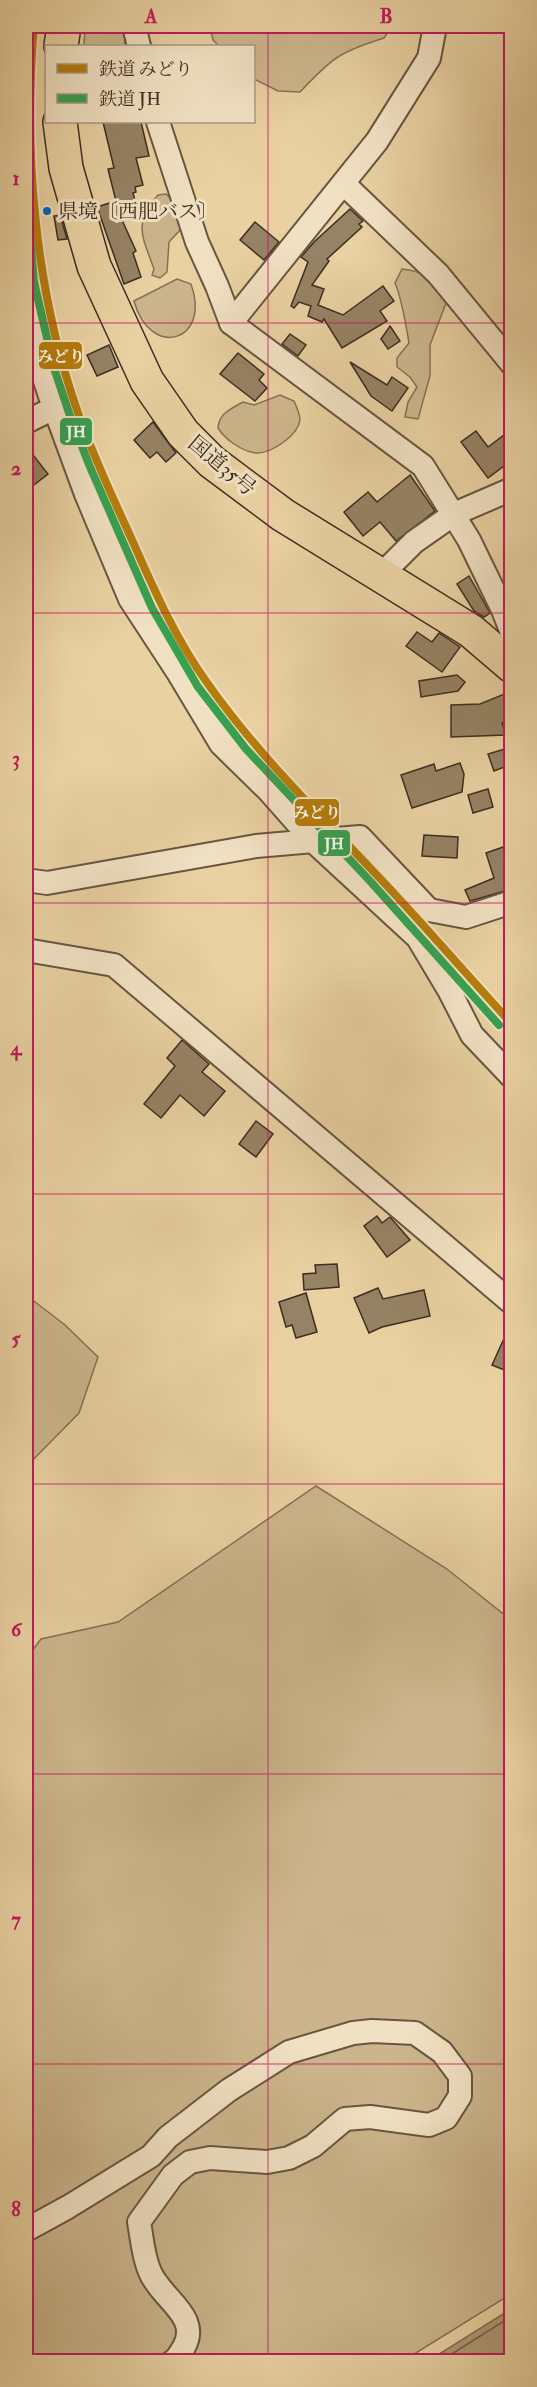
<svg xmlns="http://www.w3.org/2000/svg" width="537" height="2387" font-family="'IM FELL Double Pica','Noto Serif JP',serif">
	<rect width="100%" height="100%" fill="#e9d1a2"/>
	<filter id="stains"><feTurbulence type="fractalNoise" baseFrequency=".00333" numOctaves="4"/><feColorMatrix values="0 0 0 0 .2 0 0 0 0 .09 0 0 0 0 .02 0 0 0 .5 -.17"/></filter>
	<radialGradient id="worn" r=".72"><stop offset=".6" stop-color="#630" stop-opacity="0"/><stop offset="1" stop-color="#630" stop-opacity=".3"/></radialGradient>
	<g fill="#ccb58c" stroke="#847156" stroke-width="1.5">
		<polygon points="85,26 124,26 125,46 84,46"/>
		<path d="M210,26h182l-8,12c-45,14 -52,20 -84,54l-22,-1 -24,-12v-33h-35l-6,-6z"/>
		<path d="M166,194l11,11 4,24 -12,13 -2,30 -7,6 -8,-3 2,-6c-12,-34 -21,-44 4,-74z"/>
		<path d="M402,269c25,2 34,13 44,34l-16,42v31l-12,43 -13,-2 3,-15 9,-15 -7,-10 -13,-10v-9l12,-15c-3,-18 -7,-44 -14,-60z"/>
		<path d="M177,279l14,5c21,58 -41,76 -57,17z"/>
		<path d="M280,395l14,6c2,5 6,13 6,18 -1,16 -28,34 -43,34 -15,-1 -32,-14 -39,-25 1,-15 13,-19 25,-26l11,3z"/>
		<polygon points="26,1295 65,1325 98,1357 79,1413 26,1467"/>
		<polygon points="316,1486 447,1569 511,1620 511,2294 403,2361 26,2361 26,1659 41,1639 118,1622"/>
	</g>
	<polygon fill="#af9976" stroke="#816e54" stroke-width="1.5" points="511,2309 511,2352 485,2361 428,2361"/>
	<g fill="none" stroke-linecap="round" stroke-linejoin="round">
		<polyline stroke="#76634c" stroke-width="1.5" points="439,2362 512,2316"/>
	</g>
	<g fill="#968264" stroke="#3d2d21" stroke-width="1.5">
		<polygon points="103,122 141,122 149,156 136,158 143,185 135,187 136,192 133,193 139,215 122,220 136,251 133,253 141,277 124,284 97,207 116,201 108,169 114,168"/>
		<polygon points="350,209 363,221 359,224 362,227 327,259 329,261 312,285 324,289 318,305 343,315 383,286 394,301 380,311 387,321 342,348 324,319 322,322 308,316 311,306 299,302 294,308 291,306 308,262 301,257 314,242"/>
		<polygon points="60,215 67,239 58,240 54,216"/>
		<polygon points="255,222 279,242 264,260 240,240"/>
		<polygon points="390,326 400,341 388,349 381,339"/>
		<polygon points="290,334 306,345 298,356 282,344"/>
		<polygon points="109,345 118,367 97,376 87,355"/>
		<polygon points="238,353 264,374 259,380 267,388 255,401 220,374"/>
		<polygon points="350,362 387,385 392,377 408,388 392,411 371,396"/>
		<polygon points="153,422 176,453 166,462 157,452 150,458 134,440"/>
		<polygon points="512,429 512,460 488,478 461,442 476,431 488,447"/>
		<polygon points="26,446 48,474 26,491"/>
		<polygon points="410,475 435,511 396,541 380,522 363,536 344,512 368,492 377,502"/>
		<polygon points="469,576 490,613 484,617 474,611 457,584"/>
		<polygon points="417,632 432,642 439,633 460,647 442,672 406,646"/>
		<polygon points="457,675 465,682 458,691 421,697 419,681"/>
		<polygon points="512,691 512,719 502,723 506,735 451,737 451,705 480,704"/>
		<polygon points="512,747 512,764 494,771 488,754"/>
		<polygon points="460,763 464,774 462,792 412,808 401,775 434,764 436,771"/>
		<polygon points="488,789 493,807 473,813 468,795"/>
		<polygon points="424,835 458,837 457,858 422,856"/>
		<polygon points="506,846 508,850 512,849 512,889 470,901 465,890 494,878 486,853"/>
		<polygon points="182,1040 209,1064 202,1072 225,1091 204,1116 180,1095 161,1118 144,1104 175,1066 167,1058"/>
		<polygon points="256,1121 273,1134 256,1157 239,1144"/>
		<polygon points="377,1216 382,1223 390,1217 410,1240 387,1257 364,1226"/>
		<polygon points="337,1264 339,1287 304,1290 303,1274 316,1273 315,1265"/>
		<polygon points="378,1288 383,1299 424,1290 430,1316 382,1327 369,1333 354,1298"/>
		<polygon points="306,1293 317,1332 296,1338 292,1325 286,1327 279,1302"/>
		<polygon points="512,1321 512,1373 492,1365"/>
	</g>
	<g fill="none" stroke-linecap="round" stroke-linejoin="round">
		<g stroke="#685641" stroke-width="26">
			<g id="minor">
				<polyline points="134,26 139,46"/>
				<polyline points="158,122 197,242 217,286 231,323 423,466 469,540 503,610 512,633"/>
				<polyline points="344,184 438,274 512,364"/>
				<polyline points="26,278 34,347 50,396 86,494 130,599 179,674 221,744 268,790 314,842 418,938 449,990 472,1035 512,1077"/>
				<polyline points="231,323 377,141 429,58 435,26"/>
				<polyline points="26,422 54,408"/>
				<polyline points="380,576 414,542 454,514 512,489"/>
				<polyline points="26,880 47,883 256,846 360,837 429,910 466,917 512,902"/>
				<polyline points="26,950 114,965 512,1303"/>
				<path d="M26,2230l42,-23 83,-51 17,-19 61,-47 60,-38 64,-19 19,-2 43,2 27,19 18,24v20l-14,22 -17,7 -59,-8 -25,2 -32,27 -24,12 -22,4 -57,-4 -20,4 -17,13 -34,47c3,16 4,35 11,50 11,27 51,44 34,75 -4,6 -5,11 -12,15"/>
			</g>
		</g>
		<g stroke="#3d2d21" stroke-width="36">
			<g id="highway">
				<polyline points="61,46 64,26"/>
				<polyline points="60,122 66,168 94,266 147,381 183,433 212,462 283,515 471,631 512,666"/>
			</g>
		</g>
		<use href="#minor" stroke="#f1e1c3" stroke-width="22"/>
		<use href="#highway" stroke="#e9d1a2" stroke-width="33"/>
		<g stroke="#f1e1c3" stroke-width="12">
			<path id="rail-1" d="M34,26c-11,128 1,265 44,387 14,40 32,79 50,118 23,52 46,106 80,153 48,68 107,126 164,186 48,50 93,103 140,154"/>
		</g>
		<g stroke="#f1e1c3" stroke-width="12">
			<polyline id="rail-2" points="26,192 34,282 54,368 70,416 90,467 152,608 198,687 246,749 370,881 499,1025"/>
		</g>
		<use href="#rail-1" stroke="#b67c0c" stroke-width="8"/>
		<use href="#rail-2" stroke="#37a150" stroke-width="8"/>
	</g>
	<path fill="none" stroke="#c2185b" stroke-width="1.5" stroke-opacity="0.55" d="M268,26v2336M26,323h486M26,613h486M26,903h486M26,1194h486M26,1484h486M26,1774h486M26,2064h486"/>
	<circle fill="#0065bd" stroke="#f1e1c3" stroke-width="2" cx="47" cy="211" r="5"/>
	<g text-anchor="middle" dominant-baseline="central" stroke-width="6" stroke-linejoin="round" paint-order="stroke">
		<g font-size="20" fill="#3d2d21" stroke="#f1e1c3" text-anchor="start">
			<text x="58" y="211">県境〔西肥バス〕</text>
		</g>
		<g font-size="21" fill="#3d2d21" stroke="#f1e1c3">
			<text transform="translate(222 466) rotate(40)">国道35号</text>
		</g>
	</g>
	<g stroke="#f1e1c3" stroke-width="2">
		<rect x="38" y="341" width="45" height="29" rx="6" fill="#b67c0c"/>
		<rect x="59" y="417" width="34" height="29" rx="6" fill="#37a150"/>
		<rect x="294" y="798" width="46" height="29" rx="6" fill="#b67c0c"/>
		<rect x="317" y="829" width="34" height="28" rx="6" fill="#37a150"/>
	</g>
	<g font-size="16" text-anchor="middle" font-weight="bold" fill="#fff">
		<text x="61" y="362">みどり</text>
		<text x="76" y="437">JH</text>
		<text x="317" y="818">みどり</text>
		<text x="334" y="849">JH</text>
	</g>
	<rect width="537" height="2387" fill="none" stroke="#e9d1a2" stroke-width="66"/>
	<rect x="45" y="45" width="210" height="78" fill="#f1e1c3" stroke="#a99982" stroke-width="1.5"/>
	<rect x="57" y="64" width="30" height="9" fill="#b67c0c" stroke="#a99982" stroke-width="1.5"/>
	<text x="99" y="75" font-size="18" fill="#3d2d21">鉄道 みどり</text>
	<rect x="57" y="94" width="30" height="9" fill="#37a150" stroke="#a99982" stroke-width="1.5"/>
	<text x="99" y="105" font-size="18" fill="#3d2d21">鉄道 JH</text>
	<rect x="33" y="33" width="471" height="2321" fill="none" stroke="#c2185b" stroke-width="2"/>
	<g font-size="20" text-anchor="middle" font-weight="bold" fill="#c2185b">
		<text x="151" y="23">A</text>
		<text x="386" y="23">B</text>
		<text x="16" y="185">1</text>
		<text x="16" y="475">2</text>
		<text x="16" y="765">3</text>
		<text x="16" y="1055">4</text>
		<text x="16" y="1345">5</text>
		<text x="16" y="1636">6</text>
		<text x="16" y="1926">7</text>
		<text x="16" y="2216">8</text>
	</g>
	<rect width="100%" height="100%" filter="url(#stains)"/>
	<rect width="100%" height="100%" fill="url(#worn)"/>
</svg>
